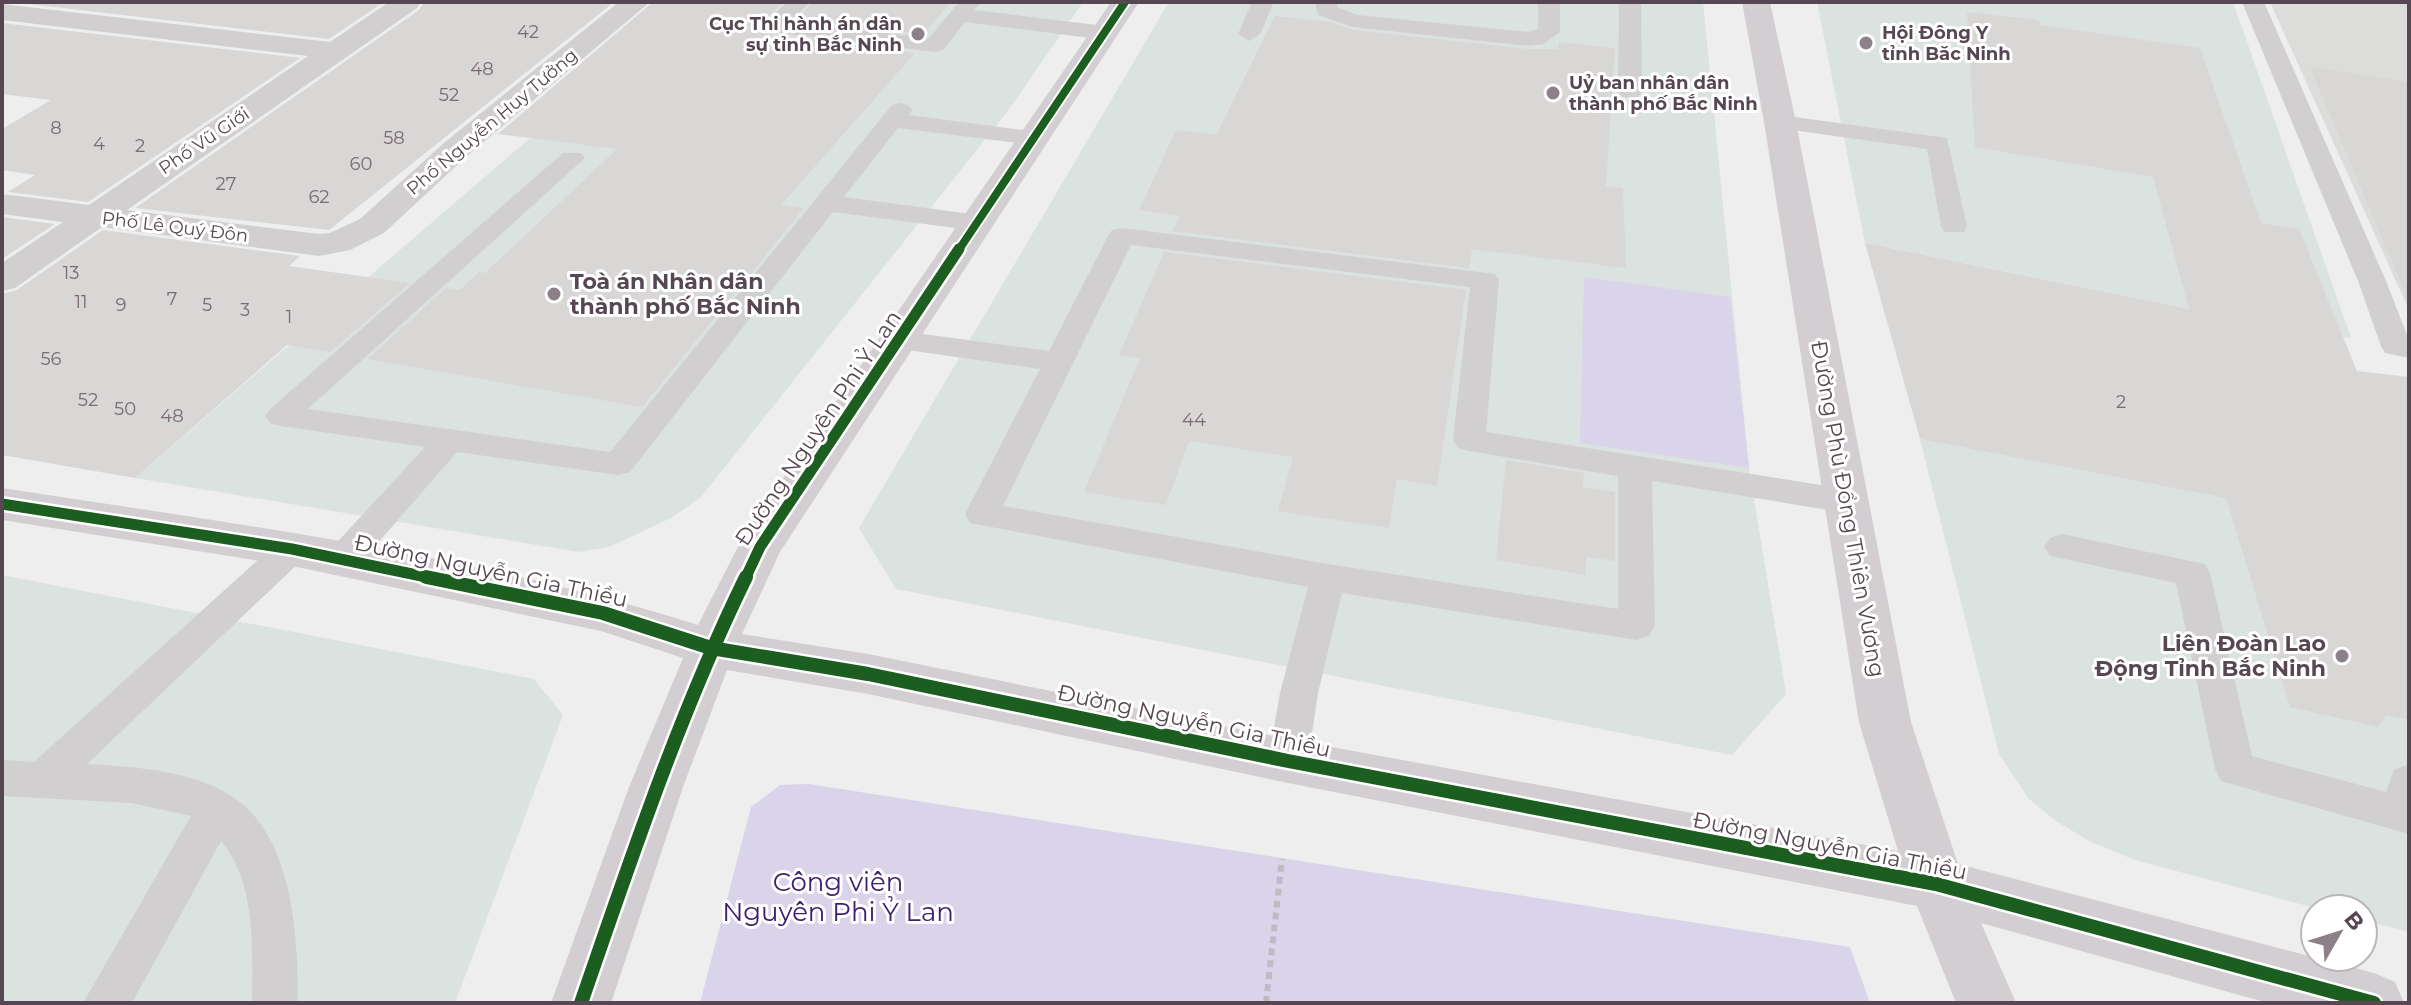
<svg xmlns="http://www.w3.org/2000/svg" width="2411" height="1005" font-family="Montserrat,sans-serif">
	<rect width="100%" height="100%" fill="#edeeed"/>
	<g fill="#dae3df">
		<polygon points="729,2 1083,2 1010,108 701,497 671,518 609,547 579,552 135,478 530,138"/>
		<polygon points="1169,2 1703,2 1749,468 1786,694 1732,755 896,589 859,528"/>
		<polygon points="1817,2 2233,2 2351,338 2293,330 1865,243"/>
		<polygon points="1920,439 2409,532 2409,932 2363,920 2363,909 2319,909 2135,860 2091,842 2056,821 2029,799 1999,754"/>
		<polygon points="2,575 534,679 563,715 455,1003 2,1003"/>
	</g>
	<polygon fill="#dcdcdb" points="2270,2 2409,2 2409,310"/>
	<g fill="#dad4eb">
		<polygon points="1584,277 1730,297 1749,468 1580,443"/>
		<polygon points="809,784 1850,947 1870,1003 700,1003 751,807 780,785"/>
	</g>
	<g fill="#d9d6d6">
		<polygon points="11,2 384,2 329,39"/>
		<polygon points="424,2 614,2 329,230 135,208 419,10"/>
		<polygon points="653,2 783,2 760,24 765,34 915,53 781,205 804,208 642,407 368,359 446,288 460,290 479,272 485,273 617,149 498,134"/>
		<polygon points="813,2 951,2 923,34 797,20"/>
		<polygon points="1967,12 2038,20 2041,25 2200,48 2261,223 2299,229 2357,371 2409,377 2409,720 2386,715 2378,727 2290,707 2226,498 1920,439 1865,243 2189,309 2153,177 1975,147"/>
		<polygon points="1275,16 1330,22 1353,30 1528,49 1558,49 1559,42 1615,48 1606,186 1623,188 1626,268 1472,249 1469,268 1173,231 1180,216 1139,210 1176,130 1216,135"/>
		<polygon points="2,23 300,58 88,202 8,192 35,175 2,170 2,129 51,100 2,94"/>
		<polygon points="2310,67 2409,82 2409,300 2408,300"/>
		<polygon points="2,217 55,224 2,259"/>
		<polygon points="103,230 300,256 289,266 410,283 330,352 287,345 135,478 2,455 2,294 17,290"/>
		<polygon points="1164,252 1466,290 1437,486 1397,479 1389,528 1278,511 1293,457 1189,441 1166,505 1084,492 1140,358 1119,355"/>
		<polygon points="1506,460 1584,473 1583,487 1615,492 1615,561 1586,557 1586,575 1496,560"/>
	</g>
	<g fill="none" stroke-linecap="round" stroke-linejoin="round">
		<polyline stroke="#c0bac5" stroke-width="6" stroke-dasharray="7 5" stroke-linecap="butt" points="1266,1003 1282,859"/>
		<g fill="#d2cfd1" fill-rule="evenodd">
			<polygon points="787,2 810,2 790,22 929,38 959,2 981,2 974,10 1105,26 1116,33 1105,40 965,22 943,50 935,52 765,31 762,26"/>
			<polygon points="1252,2 1274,2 1260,34 1249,41 1238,34"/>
			<polygon points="1315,2 1337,2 1337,7 1357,15 1528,32 1538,29 1538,2 1560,2 1560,32 1544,44 1528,46 1353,27 1318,15"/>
			<polygon points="1619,2 1641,2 1642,92 1638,97 1622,97 1618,92"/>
			<polygon points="2242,2 2264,2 2386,281 2409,340 2409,358 2385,353 2381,346 2358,281"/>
			<polygon points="900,103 908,105 912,110 909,115 1044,133 1047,138 1044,143 1035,145 898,128 844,197 979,215 988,217 992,223 988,229 979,231 833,212 630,472 618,475 457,452 356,568 343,572 330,568 325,559 330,550 425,447 281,426 270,423 265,416 270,409 563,153 581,153 585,158 308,409 610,452 892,105"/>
			<polygon points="1780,115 1947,138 1967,226 1964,232 1944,232 1941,226 1927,149 1771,127 1768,122 1771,117"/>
			<path d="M1122,228l373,46 4,6 -13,152 360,57 12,4 5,8 -5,8 -12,4 -194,-32 3,145 -6,10 -13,4 -294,-47 -24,100 -10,68 -6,12 -14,5 -14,-5 -6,-12 12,-68 28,-106 -338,-64 -5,-9 75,-145 -140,-20 -11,-2 -4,-7 4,-7 11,-2 149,20 59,-115 4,-6zM1131,245l339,42 -17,153 5,8 11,3 149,25v133l-290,-45 -325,-58z"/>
			<polygon points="2062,534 2205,564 2210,573 2252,756 2386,792 2394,770 2409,764 2409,834 2221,781 2215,769 2176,583 2050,556 2044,547 2050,538"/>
			<path d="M292,536l12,4 6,9 -6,9 -217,206c50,3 111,6 153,38 54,43 58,138 58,201h-46c0,-51 5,-120 -31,-162l-89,162h-49l108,-187 -59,-13 -130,-7v-36l32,2 246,-222z"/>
		</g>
		<polygon fill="#d2cfd1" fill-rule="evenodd" points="389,2 421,2 417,8 127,210 319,234 330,233 360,219 445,142 619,2 650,2 467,156 384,233 350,250 319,256 102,227 15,288 2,291 2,263 63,222 2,214 2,194 89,205 308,56 2,20 2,4 330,42"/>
		<path fill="#d3ced1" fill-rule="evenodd" d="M1111,2h28l-359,550 -38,82 126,20 420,85 610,112 -39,-129 -95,-600 -22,-120h28l26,120 115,600 47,142 416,109 21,9 9,21h-136l-287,-80 35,80h-60l-39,-97 -629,-123 -420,-89 -141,-24 -44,117 -72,216h-60l78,-216 54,-129 -82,-27 -309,-65 -290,-46v-32c233,36 471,66 696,137l46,-90z"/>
		<g stroke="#fff" stroke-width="12">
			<polyline id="cycleway-far2" points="958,251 1125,2"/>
		</g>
		<g stroke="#fff" stroke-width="16">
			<g id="cycleway-far1">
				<polyline points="2,504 292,549 436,579"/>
				<polyline points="745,579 760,547 959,249"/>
			</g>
		</g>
		<g stroke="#fff" stroke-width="19">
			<g id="cycleway">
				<polyline points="426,577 603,613 711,648 868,674 1288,761 1936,884 2374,1003"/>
				<path d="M581,1003c50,-144 98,-289 165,-426"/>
			</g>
		</g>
		<use href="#cycleway-far2" stroke="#1b5e20" stroke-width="8"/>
		<use href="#cycleway-far1" stroke="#1b5e20" stroke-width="11"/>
		<use href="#cycleway" stroke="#1b5e20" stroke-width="14"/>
	</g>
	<g fill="#8c8188" stroke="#fff" stroke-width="3">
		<circle cx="918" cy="34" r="8"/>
		<circle cx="1866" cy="43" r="8"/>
		<circle cx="1553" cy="93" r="8"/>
		<circle cx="554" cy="294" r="8"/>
		<circle cx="2342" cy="656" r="8"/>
	</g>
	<g text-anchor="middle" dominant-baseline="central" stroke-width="6" stroke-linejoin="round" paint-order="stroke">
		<g font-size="18" font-weight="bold" fill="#574752" stroke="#fff" text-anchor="start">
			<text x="902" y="24" text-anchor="end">Cục Thi hành án dân<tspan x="902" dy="21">sự tỉnh Bắc Ninh</tspan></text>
			<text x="1882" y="33">Hội Đông Y<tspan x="1882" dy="21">tỉnh Băc Ninh</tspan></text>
			<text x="1569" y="83">Uỷ ban nhân dân<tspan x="1569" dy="21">thành phố Bắc Ninh</tspan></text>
		</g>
		<g font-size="18" fill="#796c74">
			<text x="528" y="32">42</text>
			<text x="482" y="69">48</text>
			<text x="449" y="95">52</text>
			<text x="56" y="128">8</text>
			<text x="394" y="138">58</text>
			<text x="99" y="144">4</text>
			<text x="140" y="146">2</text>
			<text x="361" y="164">60</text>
			<text x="226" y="184">27</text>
			<text x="319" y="197">62</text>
			<text x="71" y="273">13</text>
			<text x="172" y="299">7</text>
			<text x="81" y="302">11</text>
			<text x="121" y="305">9</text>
			<text x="207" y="305">5</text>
			<text x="245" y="310">3</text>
			<text x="289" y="317">1</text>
			<text x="51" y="359">56</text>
			<text x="88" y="400">52</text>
			<text x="2121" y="402">2</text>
			<text x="125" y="409">50</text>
			<text x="172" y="416">48</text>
			<text x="1194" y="420">44</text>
		</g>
		<g font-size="18" fill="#574752" stroke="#fff">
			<text transform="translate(492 122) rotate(-40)">Phố Nguyễn Huy Tưởng</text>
			<text transform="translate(204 141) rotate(-34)">Phố Vũ Giới</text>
			<text transform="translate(175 227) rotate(7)">Phố Lê Quý Đôn</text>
		</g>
		<g font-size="22" font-weight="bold" fill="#574752" stroke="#fff" text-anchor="start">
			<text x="570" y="281">Toà án Nhân dân<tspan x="570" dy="25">thành phố Bắc Ninh</tspan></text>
			<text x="2326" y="643" text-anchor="end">Liên Đoàn Lao<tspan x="2326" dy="25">Động Tỉnh Bắc Ninh</tspan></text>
		</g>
		<g font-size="22" fill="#574752" stroke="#fff">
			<text transform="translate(818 428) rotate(-56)">Đường Nguyên Phi Ỷ Lan</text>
			<text transform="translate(1848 509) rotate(80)">Đường Phù Đổng Thiên Vương</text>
			<text transform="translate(491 571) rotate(12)">Đường Nguyễn Gia Thiều</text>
			<text transform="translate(1194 721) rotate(12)">Đường Nguyễn Gia Thiều</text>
			<text transform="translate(1830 846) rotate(11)">Đường Nguyễn Gia Thiều</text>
		</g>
		<g font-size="26" fill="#3e2070" stroke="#fff">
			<text x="838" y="882">Công viên<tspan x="838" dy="30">Nguyên Phi Ỷ Lan</tspan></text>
		</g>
	</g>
	<rect width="2411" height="1005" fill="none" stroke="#574752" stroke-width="8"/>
	<g transform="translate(2339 933) rotate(51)"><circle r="38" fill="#ffffff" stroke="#bcb5ba" stroke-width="2"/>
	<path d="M0-6L14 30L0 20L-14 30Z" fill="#8c8188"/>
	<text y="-12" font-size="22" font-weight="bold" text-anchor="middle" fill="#574752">B</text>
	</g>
</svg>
